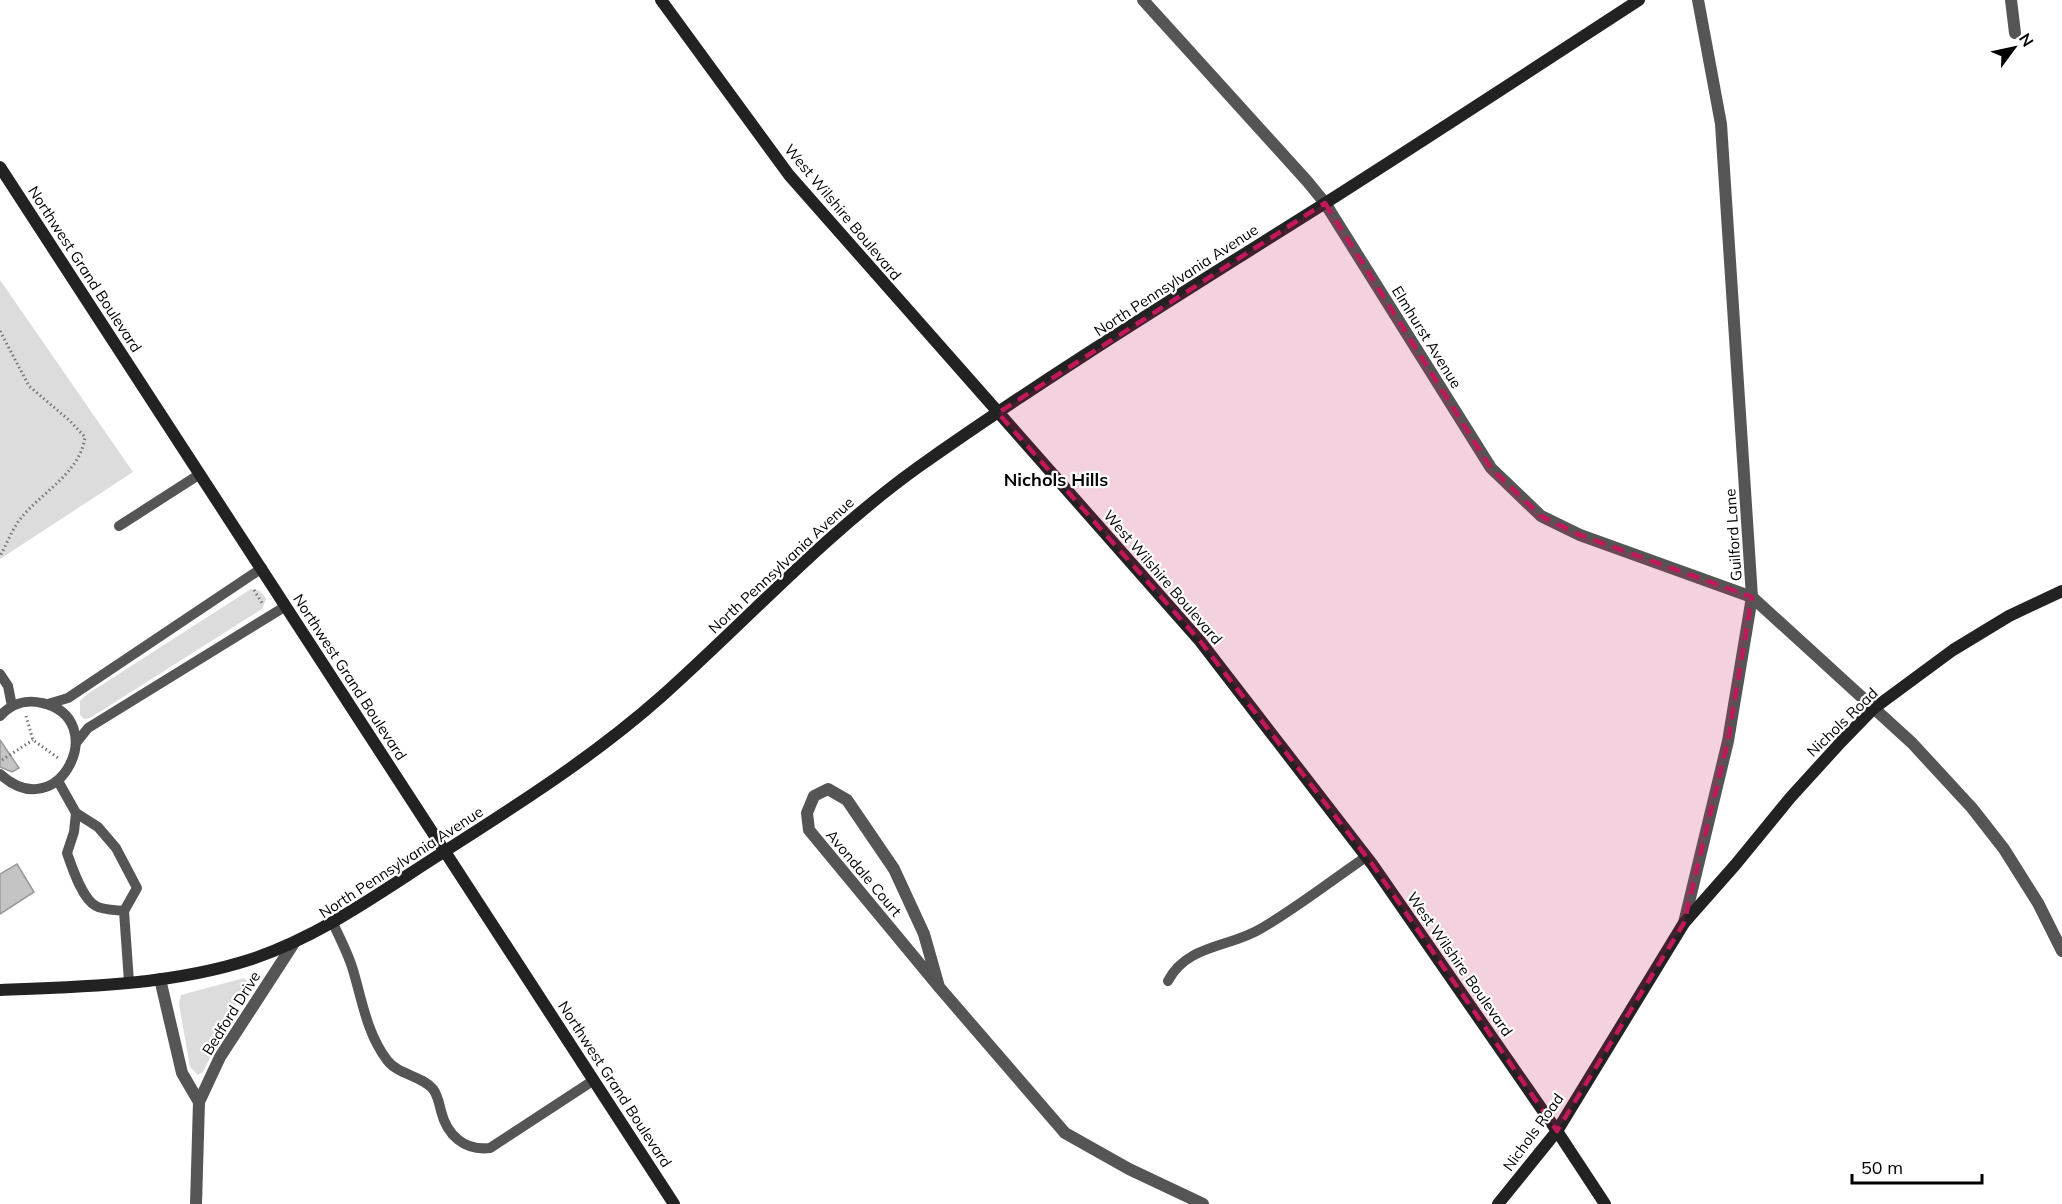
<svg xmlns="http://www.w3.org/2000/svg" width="2062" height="1204" font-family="Mulish,sans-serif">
	<rect width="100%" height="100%" fill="#fff"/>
	<g fill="#dcdcdc">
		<polygon points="0,280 133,472 0,559"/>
		<path d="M251,589c8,0 11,3 15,10l-4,10 -172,109 -6,1 -4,-4v-14l6,-6z"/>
		<path d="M244,978l4,4 1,9c-21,21 -32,54 -46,81l-5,3 -8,-8 -11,-63 2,-9z"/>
	</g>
	<g fill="#c4c4c4" stroke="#999" stroke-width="1.5">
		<polygon points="0,740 19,768 12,772 0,767"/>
		<polygon points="17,864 34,892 0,914 0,874"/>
	</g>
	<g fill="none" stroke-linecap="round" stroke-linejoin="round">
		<g stroke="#777" stroke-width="3" stroke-dasharray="1.5 3" stroke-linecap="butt">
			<path d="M0,331l29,55 41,35 15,16c-5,36 -43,55 -64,81 -9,11 -14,26 -21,38"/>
			<polyline points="254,590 262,603"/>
			<polyline points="26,716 33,740 58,758"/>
			<polyline points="2,760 33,740"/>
		</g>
		<g stroke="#555" stroke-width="10">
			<polyline points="119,526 200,474"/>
			<polyline points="0,674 8,686 12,706"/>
			<polyline points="48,704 68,698 262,568"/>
			<path d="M0,716c11,-12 26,-17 42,-13 70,15 18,126 -42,71"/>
			<polyline points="76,743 88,728 286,606"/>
			<polyline points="58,781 76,813 98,827 116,848 137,888 124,911 129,982"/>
			<path d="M76,813l-2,19 -7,21c5,14 15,46 29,53 7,4 20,4 28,5"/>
			<path d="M333,923c7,16 15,30 20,47 9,30 14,64 34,90 11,15 34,15 46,29 5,7 6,14 8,22 6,24 23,40 49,37l104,-68"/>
			<path d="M1168,981c19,-37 62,-33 94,-53 36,-21 70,-48 104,-71"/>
		</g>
		<g stroke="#555" stroke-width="12">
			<polyline points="1143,0 1307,181 1325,203 1491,468 1541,516 1580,535 1752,597 1728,741 1684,923"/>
			<polyline points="1698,0 1721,124 1752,597 1912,743 1972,808 2004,849 2038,903 2062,951"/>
			<polyline points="2011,0 2015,33"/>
			<polyline points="160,979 182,1073 199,1102"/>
			<polyline points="939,987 924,934 894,869 847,800 828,789 814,796 807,813 809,830 939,987 1065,1133 1129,1169 1203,1204"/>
			<polyline points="196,1204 199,1102 220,1057 294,943"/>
		</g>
		<g stroke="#222" stroke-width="12">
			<polyline points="661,0 789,175 1200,641 1372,864 1557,1131 1605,1204"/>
			<polyline points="0,167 674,1204"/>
			<path d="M0,990c84,-3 172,-5 252,-31 67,-23 120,-61 179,-99 80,-51 160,-101 231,-164 85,-76 162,-161 255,-228 130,-92 267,-176 402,-261 107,-68 214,-138 320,-207"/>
			<polyline points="1498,1204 1557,1131 1684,923 1736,864 1790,798 1841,742 1873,709 1953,650 2009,616 2062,591"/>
		</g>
	</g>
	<path fill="#c2185b" fill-opacity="0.2" stroke="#c2185b" stroke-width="4.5" stroke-dasharray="12 8" stroke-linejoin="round" d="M1325,203l166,265 50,48 39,19 172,62 -24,144 -44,182 -127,208 -185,-267 -172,-223 -202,-228z"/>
	<g text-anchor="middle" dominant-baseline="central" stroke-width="4.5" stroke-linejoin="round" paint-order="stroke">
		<g font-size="15" fill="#000" stroke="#fff">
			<text transform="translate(843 212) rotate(50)">West Wilshire Boulevard</text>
			<text transform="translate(85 269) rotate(57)">Northwest Grand Boulevard</text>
			<text transform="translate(1176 280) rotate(-33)">North Pennsylvania Avenue</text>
			<text transform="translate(1427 337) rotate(58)">Elmhurst Avenue</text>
			<text transform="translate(1733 535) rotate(-94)">Guilford Lane</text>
			<text transform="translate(781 565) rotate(-43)">North Pennsylvania Avenue</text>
			<text transform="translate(1163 577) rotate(49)">West Wilshire Boulevard</text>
			<text transform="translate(350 677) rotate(57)">Northwest Grand Boulevard</text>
			<text transform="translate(1842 722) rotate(-44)">Nichols Road</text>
			<text transform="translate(401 862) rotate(-33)">North Pennsylvania Avenue</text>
			<text transform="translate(864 873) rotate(50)">Avondale Court</text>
			<text transform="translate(1460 964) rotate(55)">West Wilshire Boulevard</text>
			<text transform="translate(231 1013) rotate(-58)">Bedford Drive</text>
			<text transform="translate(615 1084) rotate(57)">Northwest Grand Boulevard</text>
			<text transform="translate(1533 1132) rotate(-54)">Nichols Road</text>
		</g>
		<g font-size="18" font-weight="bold" fill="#000" stroke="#fff">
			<text x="1056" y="479">Nichols Hills</text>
		</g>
	</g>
	<g transform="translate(2014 48) rotate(57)" stroke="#ffffff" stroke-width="4.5" paint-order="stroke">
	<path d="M0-4.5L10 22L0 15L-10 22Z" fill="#000000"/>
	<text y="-9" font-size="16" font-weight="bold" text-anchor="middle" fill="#000000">N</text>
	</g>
	<path d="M1852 1174v9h130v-9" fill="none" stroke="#000000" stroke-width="3"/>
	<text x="1861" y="1174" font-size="18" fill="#000000" stroke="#ffffff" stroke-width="4.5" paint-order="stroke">50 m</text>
</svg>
